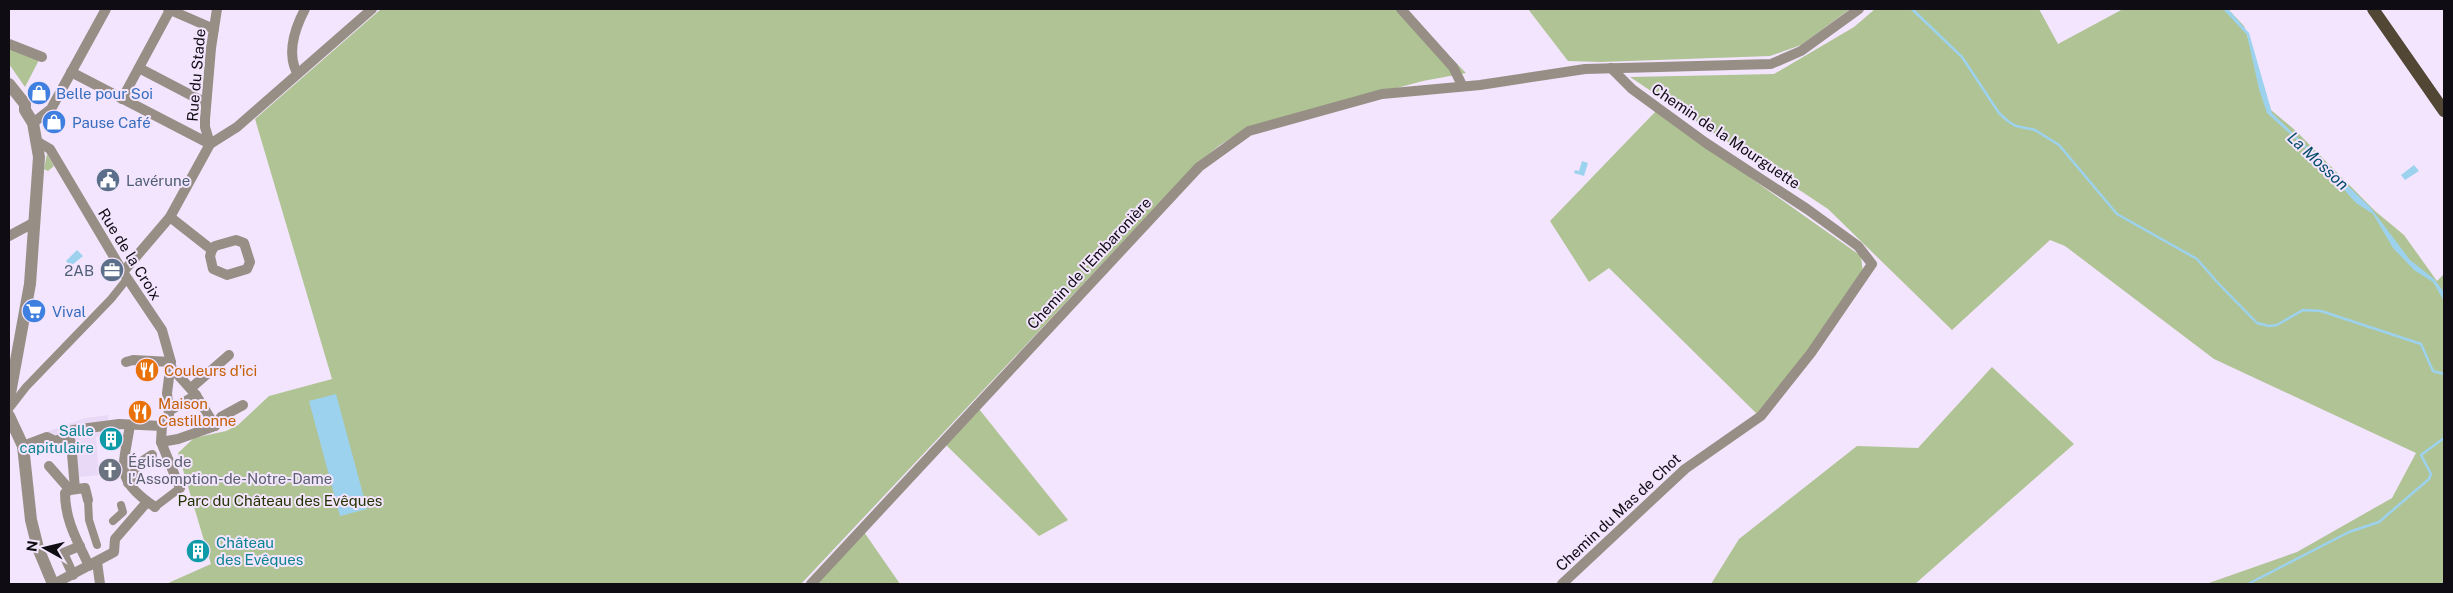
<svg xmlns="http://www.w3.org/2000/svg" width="2453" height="593" font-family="'Public Sans',sans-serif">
	<rect width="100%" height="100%" fill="#f3e5fe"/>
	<polygon fill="#ead8f7" points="109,415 104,435 96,437 99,475 79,477 73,438 39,446 35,436 85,418"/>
	<g fill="#b0c394">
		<polygon points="381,9 1403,9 1466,73 1423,81 1247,128 1220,145 1196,164 801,584 166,584 211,564 178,453 194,438 226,431 238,425 269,396 332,379 255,119"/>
		<polygon points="1528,9 1850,9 1801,45 1770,56 1601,62 1568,61"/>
		<polygon points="1875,9 2039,9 2058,44 2123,9 2228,9 2244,26 2271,110 2296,131 2375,211 2404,235 2437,281 2444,274 2444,584 2206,584 2297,552 2392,498 2416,453 2214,359 2065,246 2050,240 1952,330 1828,209 1630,77 1774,74 1854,27"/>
		<polygon points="9,48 39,60 25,87 9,64"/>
		<polygon points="1656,111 1861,256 1863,273 1807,353 1757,414 1609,268 1589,282 1550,221"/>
		<polygon points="47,154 54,166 48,171 44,169"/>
		<polygon points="1992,367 2074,444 1915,584 1711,584 1739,539 1857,446 1918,448"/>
		<polygon points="979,409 1068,520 1039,536 946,445"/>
		<polygon points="864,532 900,584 816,584"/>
	</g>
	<g fill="#9dd2ef">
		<polygon points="2223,9 2228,9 2249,33 2272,113 2370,207 2410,260 2434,279 2444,292 2444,301 2433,282 2414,270 2393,248 2373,214 2356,203 2312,154 2267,113 2259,89 2247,35"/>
		<polygon points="1582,161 1588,163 1584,176 1574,173 1575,170 1579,171"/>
		<polygon points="2414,165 2419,171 2405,180 2401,175"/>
		<polygon points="77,250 83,256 71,266 66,261"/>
		<polygon points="336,394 367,509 340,516 309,401"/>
	</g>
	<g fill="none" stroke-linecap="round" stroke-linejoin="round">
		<g stroke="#9dd2ef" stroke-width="2.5">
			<polyline points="1912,9 1962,57 1999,113 2009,122 2016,126 2035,130 2059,145 2117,214 2197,259 2217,282 2257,323 2269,326 2277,325 2303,310 2321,311 2421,344 2433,371 2444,374"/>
			<polyline points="2248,584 2349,532 2379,522 2429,479 2431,474 2421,455 2444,438"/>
		</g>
		<g stroke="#978f86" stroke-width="8">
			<polyline points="9,409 26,387 111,299 127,279"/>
			<polyline points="88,500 89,520 97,545"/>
			<polyline points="155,507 180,488"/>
			<polyline points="113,521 123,512 121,505"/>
		</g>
		<g stroke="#978f86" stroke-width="10">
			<polyline points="168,9 214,29"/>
			<polyline points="1401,9 1453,67 1462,85"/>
			<polyline points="9,44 42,57"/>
			<polyline points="139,68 206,103"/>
			<polyline points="71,72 210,144"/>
			<path d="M297,73c-11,-21 -2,-45 8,-64"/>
			<polyline points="122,99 170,10"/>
			<polyline points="33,123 51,109 106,9"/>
			<polyline points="38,142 50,149 123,272 162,330 171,362 167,393 169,415 162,426 161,442 180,488"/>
			<polyline points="210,144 205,127 205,119 211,48 217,9"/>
			<polyline points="170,217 212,250 210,256 213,269 227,275 247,269 250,262 244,243 236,240 215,246 212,250"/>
			<polyline points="9,236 35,222"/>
			<polyline points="123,272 170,217 210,144 237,127 372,9"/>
			<polyline points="126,362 133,360 171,362"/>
			<polyline points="191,388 229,355"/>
			<polyline points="196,395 215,426"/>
			<polyline points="169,411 196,395 170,366"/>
			<path d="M130,425c-7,44 -16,54 25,82"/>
			<polyline points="67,438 71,442 75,489"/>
			<polyline points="161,442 178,439 215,426 221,417 243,405"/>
			<path d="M23,446l24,-9 8,4c9,-2 12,-4 18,-11l46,-6 43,2"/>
			<polyline points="49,466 70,490"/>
			<polyline points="128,483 140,463 152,455"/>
			<path d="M88,500l-3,-12 -15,2 -5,3c0,28 13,49 24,73"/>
			<polyline points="97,562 100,584"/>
			<polyline points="73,575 63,553 80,546"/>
			<polyline points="54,584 114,552 115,539 147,502"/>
			<polyline points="811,584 1199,167 1249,131 1382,94 1480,85 1585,69 1771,64 1801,51 1859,9"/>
			<polyline points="1562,584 1685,469 1761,416 1811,353 1872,264 1858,246 1807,209 1706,143 1632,89 1611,68"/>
		</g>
		<g stroke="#978f86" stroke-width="12">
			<polyline points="9,84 25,104 25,110 33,123 39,157 30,284 9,399"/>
			<polyline points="9,416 23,446 31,520 38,548 53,584"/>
		</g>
		<polyline stroke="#524635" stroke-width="12" points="2373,9 2444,111"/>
	</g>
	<defs>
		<g id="shop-disc" transform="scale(1.25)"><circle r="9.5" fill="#3f7fe0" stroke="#f3e5fe"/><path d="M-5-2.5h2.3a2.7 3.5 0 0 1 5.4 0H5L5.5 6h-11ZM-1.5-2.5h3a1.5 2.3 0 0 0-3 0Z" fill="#fff"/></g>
		<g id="civic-disc" transform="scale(1.25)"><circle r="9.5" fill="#5c6f8a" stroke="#f3e5fe"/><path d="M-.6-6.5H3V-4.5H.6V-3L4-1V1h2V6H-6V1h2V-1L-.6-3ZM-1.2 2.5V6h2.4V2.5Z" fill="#fff"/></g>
		<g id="office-disc" transform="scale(1.25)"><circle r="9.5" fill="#5c6f8a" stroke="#f3e5fe"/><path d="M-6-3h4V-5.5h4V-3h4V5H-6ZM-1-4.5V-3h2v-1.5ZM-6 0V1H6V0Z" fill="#fff"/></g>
		<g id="supermarket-disc" transform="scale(1.25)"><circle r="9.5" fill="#3f7fe0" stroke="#f3e5fe"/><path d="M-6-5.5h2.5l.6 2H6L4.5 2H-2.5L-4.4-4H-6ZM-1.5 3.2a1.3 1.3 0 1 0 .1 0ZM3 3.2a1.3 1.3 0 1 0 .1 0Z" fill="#fff"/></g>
		<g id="restaurant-disc" transform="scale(1.25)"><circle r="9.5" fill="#e8710a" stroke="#f3e5fe"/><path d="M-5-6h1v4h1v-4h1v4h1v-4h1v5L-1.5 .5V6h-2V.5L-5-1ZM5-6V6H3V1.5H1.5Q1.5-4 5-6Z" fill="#fff"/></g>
		<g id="building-disc" transform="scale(1.25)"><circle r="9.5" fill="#0f9aa8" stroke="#f3e5fe"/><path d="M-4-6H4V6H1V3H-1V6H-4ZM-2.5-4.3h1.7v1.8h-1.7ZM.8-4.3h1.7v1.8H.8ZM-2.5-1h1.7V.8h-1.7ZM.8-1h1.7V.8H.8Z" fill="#fff"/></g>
		<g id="church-disc" transform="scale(1.25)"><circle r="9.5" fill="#6b7280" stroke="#f3e5fe"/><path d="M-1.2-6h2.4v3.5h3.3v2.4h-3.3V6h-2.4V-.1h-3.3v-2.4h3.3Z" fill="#fff"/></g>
	</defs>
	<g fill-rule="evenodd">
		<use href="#shop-disc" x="39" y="93"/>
		<use href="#shop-disc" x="54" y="122"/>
		<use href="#civic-disc" x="108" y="180"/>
		<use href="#office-disc" x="112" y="270"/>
		<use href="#supermarket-disc" x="34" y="311"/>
		<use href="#restaurant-disc" x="147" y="370"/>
		<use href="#restaurant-disc" x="140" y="412"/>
		<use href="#building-disc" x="111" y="439"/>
		<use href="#church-disc" x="110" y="470"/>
		<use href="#building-disc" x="198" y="551"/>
	</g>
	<g text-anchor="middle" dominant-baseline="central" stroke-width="4" stroke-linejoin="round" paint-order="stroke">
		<g font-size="15" fill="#100c14" stroke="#f3e5fe">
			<text transform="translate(196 75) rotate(-85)">Rue du Stade</text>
			<text transform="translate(1726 136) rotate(34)">Chemin de la Mourguette</text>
			<text transform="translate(130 254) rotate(58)">Rue de la Croix</text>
			<text transform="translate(1089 263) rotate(-47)">Chemin de l'Embaronière</text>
			<text transform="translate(1618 512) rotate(-43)">Chemin du Mas de Chot</text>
		</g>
		<g font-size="15" fill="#366cbe" stroke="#f3e5fe" text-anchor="start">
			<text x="56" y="93">Belle pour Soi</text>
			<text x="72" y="122">Pause Café</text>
			<text x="52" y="311">Vival</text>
		</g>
		<g font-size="15" fill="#4e5e75" stroke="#f3e5fe" text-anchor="start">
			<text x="126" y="180">Lavérune</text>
			<text x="94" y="270" text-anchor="end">2AB</text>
		</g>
		<g font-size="15" fill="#c56008" stroke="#f3e5fe" text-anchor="start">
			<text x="164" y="370">Couleurs d'ici</text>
			<text x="158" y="403">Maison<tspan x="158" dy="17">Castillonne</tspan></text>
		</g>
		<g font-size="15" fill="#0d838f" stroke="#f3e5fe" text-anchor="end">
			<text x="94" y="430">Salle<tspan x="94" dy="17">capitulaire</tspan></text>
			<text x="216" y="542" text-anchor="start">Château<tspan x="216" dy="17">des Evêques</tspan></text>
		</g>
		<g font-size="15" fill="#5b616d" stroke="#f3e5fe" text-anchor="start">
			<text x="128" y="461">Église de<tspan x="128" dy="17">l'Assomption-de-Notre-Dame</tspan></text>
		</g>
		<g font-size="15" fill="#243400" stroke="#f3e5fe">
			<text x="280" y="500">Parc du Château des Evêques</text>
		</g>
		<g font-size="16" font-style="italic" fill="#034c68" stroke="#f3e5fe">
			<text transform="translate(2318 161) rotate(43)">La Mosson</text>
		</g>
	</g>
	<rect width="2453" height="593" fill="none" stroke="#100c14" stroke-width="20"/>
	<g transform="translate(45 548) rotate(278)" stroke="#f3e5fe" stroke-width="4" paint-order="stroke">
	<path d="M0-4L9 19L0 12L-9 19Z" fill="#100c14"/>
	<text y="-8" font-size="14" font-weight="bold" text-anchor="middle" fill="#100c14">N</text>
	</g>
</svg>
